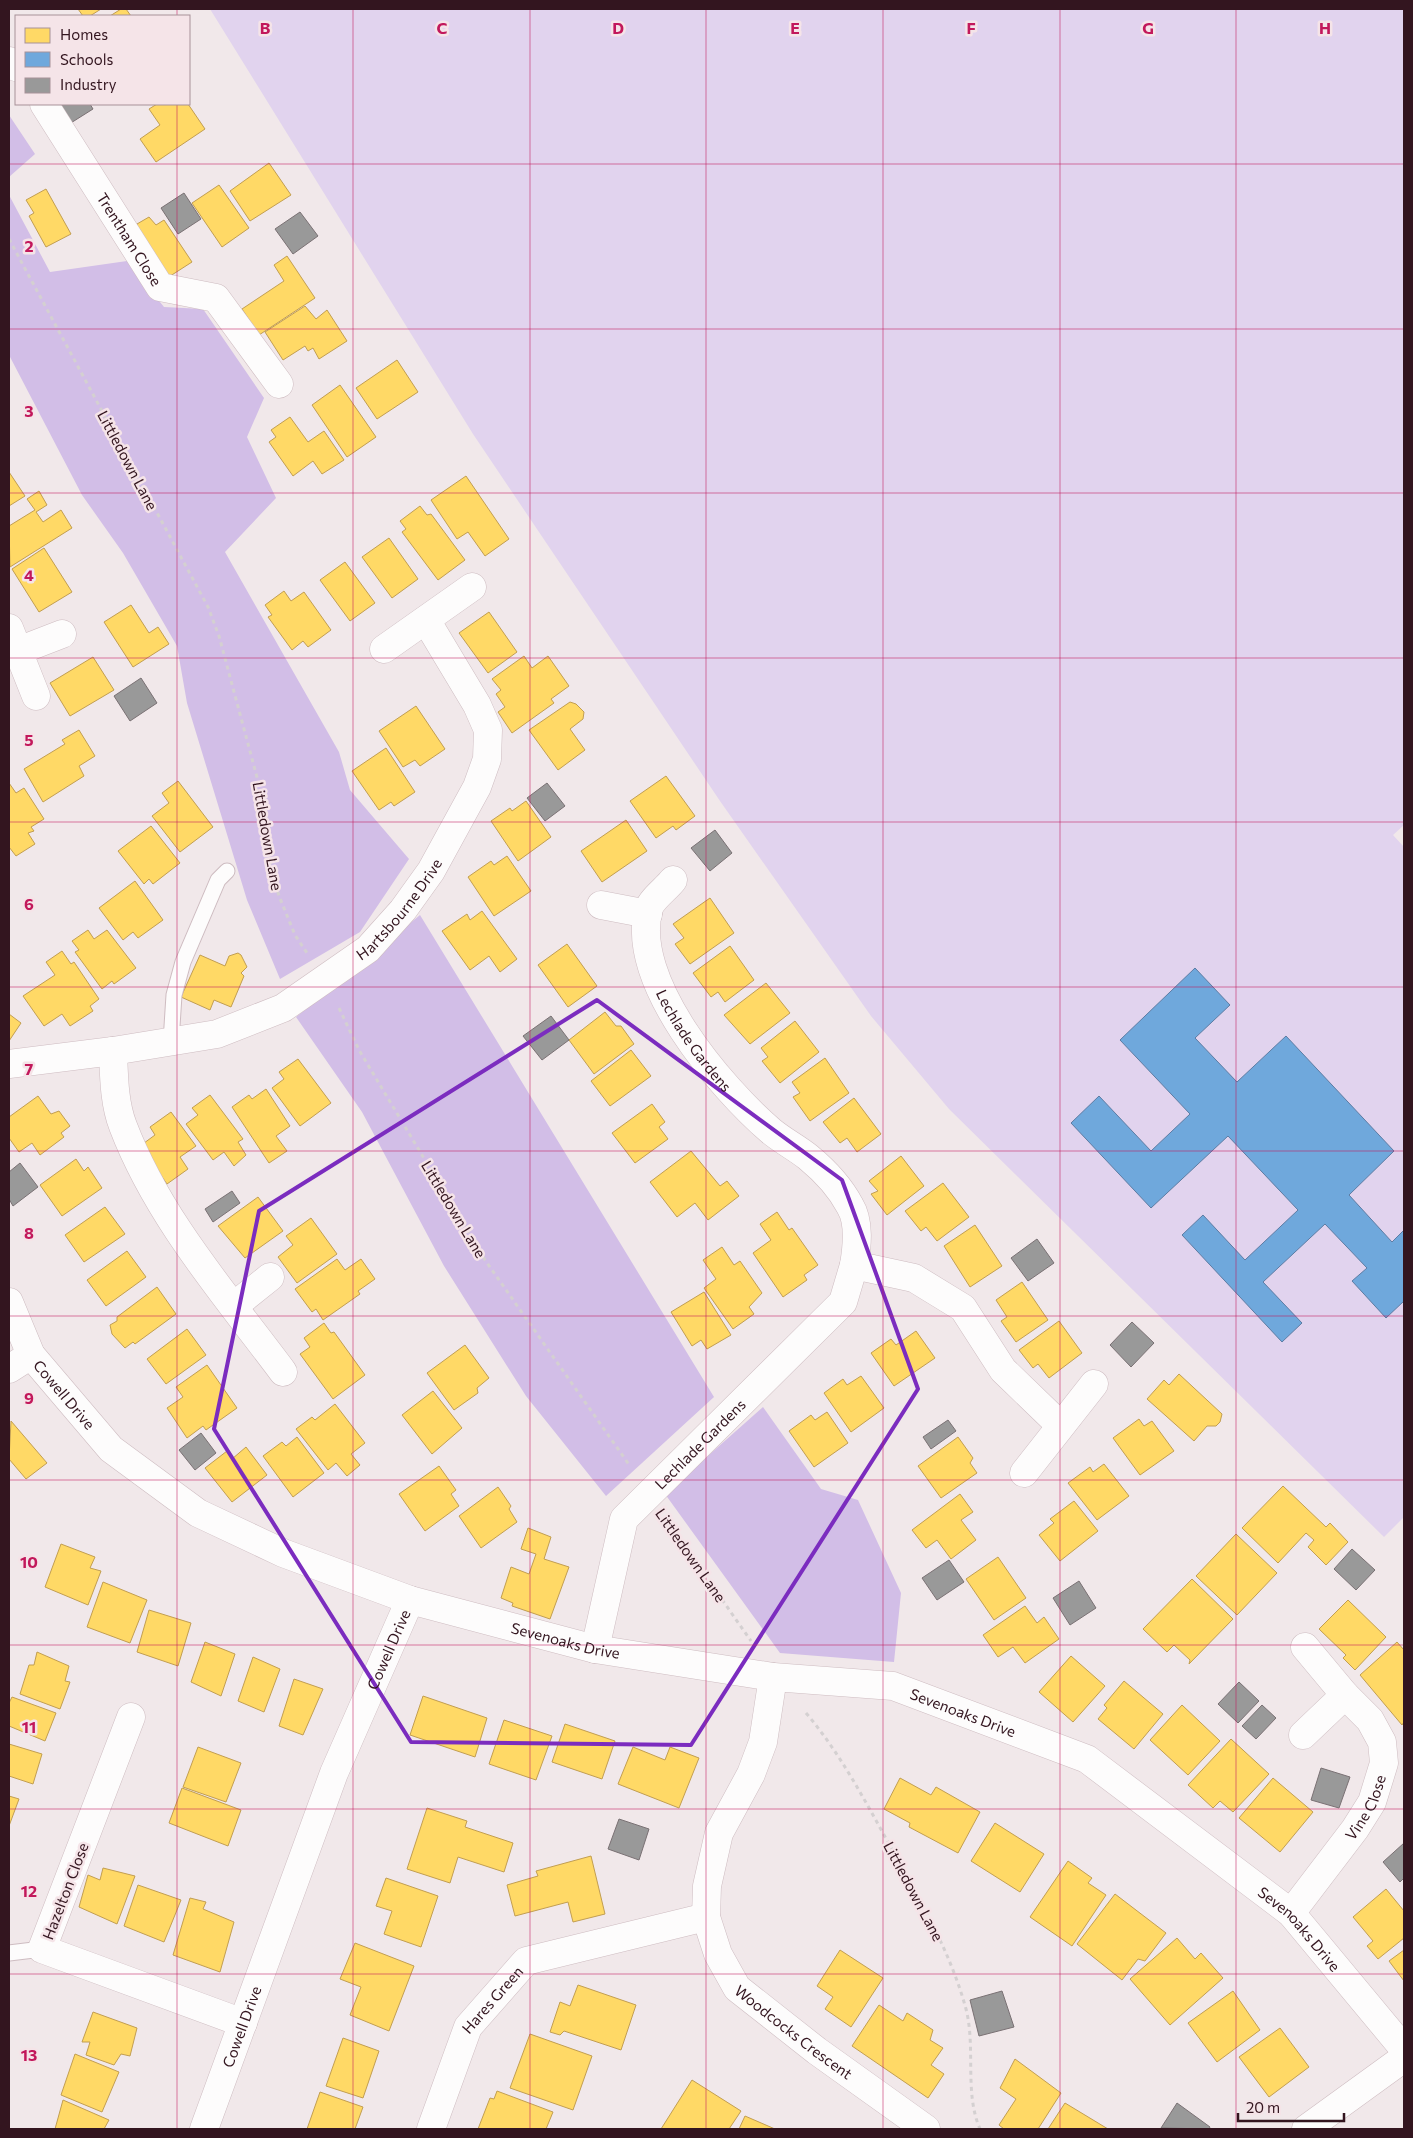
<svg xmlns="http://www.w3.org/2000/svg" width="1413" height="2138" font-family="Commissioner,sans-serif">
	<rect width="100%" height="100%" fill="#f1e8ea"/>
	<polygon fill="#e1d3ee" points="210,9 1404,9 1404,825 1393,835 1404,847 1404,1517 1384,1537 949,1109 871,1016 720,801 473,434"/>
	<g fill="#d2bee7">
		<polygon points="9,115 35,154 9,177"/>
		<polygon points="9,195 50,272 127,261 164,307 203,309 264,398 247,437 276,498 225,552 339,752 350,790 409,859 360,932 280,979 247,900 187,703 177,646 123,553 82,495 9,355"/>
		<polygon points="420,915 714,1397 606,1496 526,1396 444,1266 362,1112 296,1017"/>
		<polygon points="763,1407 821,1489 858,1500 901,1593 894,1662 780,1653 665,1494"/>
	</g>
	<g fill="#ffd966" stroke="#c29e51">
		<polygon points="78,9 101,9 90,16 83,16"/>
		<polygon points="121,9 126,9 131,16 110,16"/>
		<polygon points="157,104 188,104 205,129 156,162 140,139 160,125 149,109"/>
		<polygon points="269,163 291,195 250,221 230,191"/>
		<polygon points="219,185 249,228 222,247 192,203"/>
		<polygon points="46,189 71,234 46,247 29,216 34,213 26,200"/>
		<polygon points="149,217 156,225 164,220 192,262 164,280 138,232 137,224"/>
		<polygon points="287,256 315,298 259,335 242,309 284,281 274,265"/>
		<polygon points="305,306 316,319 327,310 347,341 319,359 313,348 308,351 305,346 283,360 265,332"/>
		<polygon points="397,360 418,392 377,419 356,388"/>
		<polygon points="340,385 376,437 347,457 312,405"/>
		<polygon points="290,417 308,442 324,431 344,460 322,474 313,461 293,476 269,442 276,437 271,430"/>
		<polygon points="9,472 25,496 9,506"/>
		<polygon points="466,476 509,539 485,556 468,532 457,539 431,500"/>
		<polygon points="39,491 47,505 36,512 43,522 61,510 72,528 10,567 9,526 35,510 27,499"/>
		<polygon points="420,506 427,515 431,514 465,560 438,580 402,532 406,529 400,521"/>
		<polygon points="389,538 418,579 392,598 362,557"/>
		<polygon points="44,548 72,592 39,612 12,569"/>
		<polygon points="345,562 375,603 350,621 320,580"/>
		<polygon points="284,591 291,601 304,592 331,630 308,647 303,641 292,650 268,617 272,615 265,605"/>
		<polygon points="131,605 149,633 158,627 169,644 133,667 104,622"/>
		<polygon points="489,612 517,652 488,673 459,633"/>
		<polygon points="524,656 532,668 548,656 569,686 551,699 554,703 512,733 498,712 505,707 496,694 501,690 492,679"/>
		<polygon points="93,657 114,690 70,716 50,683"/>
		<polygon points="570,702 576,704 584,712 583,719 570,729 585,750 558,770 529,730"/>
		<polygon points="416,706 445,749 420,766 415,760 403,767 379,731"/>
		<polygon points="79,730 95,756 79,766 84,776 43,802 24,769 65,744 62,740"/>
		<polygon points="386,748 415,792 394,806 391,802 379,810 352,771"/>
		<polygon points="666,776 695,816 676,830 673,826 656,838 630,801"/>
		<polygon points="178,781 213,827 180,852 152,816 169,803 162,793"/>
		<polygon points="9,783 16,793 24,788 44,819 31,827 34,831 28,833 35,844 16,856 9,847"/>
		<polygon points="526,801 551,837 518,861 491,821 510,808 512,811"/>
		<polygon points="626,820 647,851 602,882 581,851"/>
		<polygon points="151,826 180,863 153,884 149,879 144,884 118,851"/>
		<polygon points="507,856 531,891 494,916 468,877 491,861 494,865"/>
		<polygon points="135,881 163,920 138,938 133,932 123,940 99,908"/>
		<polygon points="710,898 734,933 690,964 675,944 684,938 673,924"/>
		<polygon points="482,911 517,959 500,972 489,956 470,970 442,931 467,914 470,920"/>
		<polygon points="88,930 94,939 107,930 136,968 114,984 112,981 102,989 75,952 79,950 72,941"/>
		<polygon points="567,944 597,986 568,1007 538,965"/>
		<polygon points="730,946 754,980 725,1002 718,992 711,997 693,973"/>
		<polygon points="62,951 71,964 74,962 99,999 90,1006 93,1011 70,1026 62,1014 44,1026 23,996 55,975 46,962"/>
		<polygon points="238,953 241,955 247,967 241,973 244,976 231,1007 214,1000 210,1010 181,997 200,955 225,966 229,956"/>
		<polygon points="766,983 790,1013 750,1044 724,1015"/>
		<polygon points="605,1012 616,1026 621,1026 634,1044 594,1074 569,1040"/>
		<polygon points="9,1014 21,1023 9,1041"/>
		<polygon points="795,1021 819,1052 780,1083 762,1061 768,1057 761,1048"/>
		<polygon points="631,1050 651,1076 610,1106 591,1081"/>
		<polygon points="825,1058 849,1093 810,1121 793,1097 800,1093 792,1082"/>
		<polygon points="298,1059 331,1103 300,1126 272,1088 284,1079 279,1072"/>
		<polygon points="266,1089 290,1126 276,1136 287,1151 269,1163 232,1107 249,1095 252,1099"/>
		<polygon points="210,1095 243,1139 238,1142 246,1155 234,1166 224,1152 213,1160 186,1124 198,1115 192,1108"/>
		<polygon points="38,1096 51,1114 59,1111 70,1126 61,1133 64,1137 40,1155 32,1143 19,1152 9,1138 9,1117"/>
		<polygon points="854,1098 881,1134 857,1152 847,1138 840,1143 823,1122"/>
		<polygon points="652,1104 665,1122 659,1127 668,1139 635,1163 612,1133"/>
		<polygon points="171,1112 196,1146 180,1157 188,1169 167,1184 140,1146 155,1135 150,1127"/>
		<polygon points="691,1151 720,1186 727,1181 739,1196 708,1220 695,1203 677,1217 650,1182"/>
		<polygon points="901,1156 924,1186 887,1215 871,1194 878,1191 869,1181"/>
		<polygon points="76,1159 84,1171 88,1167 102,1188 62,1216 40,1185"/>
		<polygon points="943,1183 969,1217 937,1241 926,1227 921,1231 905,1211"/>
		<polygon points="258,1197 283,1231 245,1258 218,1226"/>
		<polygon points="105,1207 125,1234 84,1262 65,1235"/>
		<polygon points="777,1212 789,1230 792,1228 818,1265 804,1275 807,1280 783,1297 753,1253 771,1240 760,1224"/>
		<polygon points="311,1218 337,1254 297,1283 278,1257 293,1245 286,1236"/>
		<polygon points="975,1225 1002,1266 970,1287 944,1246"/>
		<polygon points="722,1247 734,1265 740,1261 762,1293 749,1307 754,1314 733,1329 704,1288 716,1279 703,1260"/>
		<polygon points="127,1251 146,1277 106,1306 87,1280"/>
		<polygon points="337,1259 345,1270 361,1259 375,1279 358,1291 360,1294 323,1320 316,1309 312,1312 295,1289"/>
		<polygon points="1022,1282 1048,1320 1016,1342 1001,1321 1007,1317 996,1300"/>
		<polygon points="157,1287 176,1314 135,1344 133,1342 125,1348 112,1334 110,1325 117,1321 117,1317"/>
		<polygon points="704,1292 731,1335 707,1349 701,1340 692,1346 671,1312"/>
		<polygon points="1059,1321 1082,1353 1049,1378 1038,1364 1033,1368 1019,1350"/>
		<polygon points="324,1323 331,1333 334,1332 365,1375 333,1399 300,1354 310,1347 304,1338"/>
		<polygon points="187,1329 206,1355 166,1384 147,1359"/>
		<polygon points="916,1331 935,1358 894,1386 871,1353 891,1339 896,1345"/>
		<polygon points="465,1345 489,1378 477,1388 478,1393 454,1410 427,1373"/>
		<polygon points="207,1365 237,1408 206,1430 203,1426 187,1438 167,1408 183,1397 176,1387"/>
		<polygon points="1179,1374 1222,1414 1220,1422 1216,1426 1207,1426 1194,1441 1147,1399 1164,1380 1169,1385"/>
		<polygon points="861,1376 884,1408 851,1432 824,1393 843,1379 847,1385"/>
		<polygon points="433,1391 462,1428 432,1454 402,1415"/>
		<polygon points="335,1404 365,1443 351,1454 360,1465 347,1476 336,1463 328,1470 296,1429 312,1417 315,1420"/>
		<polygon points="827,1412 848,1443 814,1467 789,1431 811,1415 815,1420"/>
		<polygon points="1139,1419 1144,1426 1152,1421 1174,1451 1140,1475 1113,1438"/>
		<polygon points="11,1421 47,1463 26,1479 9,1459"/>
		<polygon points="297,1437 324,1473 293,1497 263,1456 282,1442 286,1446"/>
		<polygon points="958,1437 973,1458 970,1463 977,1473 941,1498 918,1466"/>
		<polygon points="246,1447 267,1475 232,1502 205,1468 227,1451 232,1459"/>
		<polygon points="1104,1464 1129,1496 1097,1520 1068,1483 1090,1467 1093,1472"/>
		<polygon points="439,1466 456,1490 451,1494 459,1506 425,1531 399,1494"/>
		<polygon points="1283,1486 1326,1527 1330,1523 1348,1542 1326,1565 1308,1547 1314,1540 1306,1533 1278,1563 1242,1528"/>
		<polygon points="498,1487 511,1506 509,1509 517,1522 481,1548 459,1516"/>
		<polygon points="960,1494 973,1512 961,1520 976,1540 951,1559 937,1540 926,1548 912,1530"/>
		<polygon points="1074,1501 1098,1531 1060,1561 1039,1535 1054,1523 1050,1519"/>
		<polygon points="528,1528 551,1537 544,1559 569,1567 550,1619 512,1606 513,1603 501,1598 511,1567 529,1574 536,1554 521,1549"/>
		<polygon points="1236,1534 1277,1573 1237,1615 1196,1576"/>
		<polygon points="61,1544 95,1557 90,1568 101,1571 88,1605 45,1587"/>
		<polygon points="998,1557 1026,1598 994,1620 966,1579"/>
		<polygon points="1192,1579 1233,1619 1189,1664 1190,1660 1174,1645 1167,1652 1143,1629"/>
		<polygon points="103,1582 147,1600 130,1643 87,1627"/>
		<polygon points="1348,1600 1386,1637 1355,1670 1343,1658 1346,1655 1319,1629"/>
		<polygon points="1025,1606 1037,1623 1044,1617 1059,1639 1025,1663 1013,1647 998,1657 983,1635"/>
		<polygon points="149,1610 191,1623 178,1666 137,1652"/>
		<polygon points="205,1642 235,1654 221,1696 191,1682"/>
		<polygon points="1397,1642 1404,1650 1404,1722 1402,1725 1360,1675"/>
		<polygon points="37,1652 69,1666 65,1681 70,1682 60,1709 20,1694 29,1665 34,1665"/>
		<polygon points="1071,1656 1105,1686 1073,1722 1039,1692"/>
		<polygon points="253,1657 280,1669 264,1712 238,1701"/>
		<polygon points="294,1679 323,1689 303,1735 279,1726"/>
		<polygon points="1124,1681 1163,1714 1134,1749 1098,1719 1107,1708 1104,1705"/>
		<polygon points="423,1696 487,1718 475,1757 410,1735"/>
		<polygon points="12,1697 56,1713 45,1741 9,1726 9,1703"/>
		<polygon points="1182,1705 1220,1741 1188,1775 1150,1740"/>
		<polygon points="504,1720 552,1736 536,1780 489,1764"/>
		<polygon points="565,1724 615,1741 602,1779 552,1762"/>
		<polygon points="1231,1739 1269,1774 1233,1812 1220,1801 1213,1808 1188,1785"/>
		<polygon points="9,1744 42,1754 33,1784 9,1776"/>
		<polygon points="198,1747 241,1763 226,1802 183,1787"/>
		<polygon points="633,1747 665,1760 670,1747 699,1758 679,1808 618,1784"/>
		<polygon points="900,1778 931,1795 936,1787 980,1812 958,1853 909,1827 910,1823 884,1809"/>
		<polygon points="1273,1778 1313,1812 1280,1852 1239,1818"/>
		<polygon points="182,1788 241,1810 228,1846 169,1823"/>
		<polygon points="9,1796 19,1799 9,1826"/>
		<polygon points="427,1808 467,1821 465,1827 513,1843 504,1872 458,1857 450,1883 407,1869"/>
		<polygon points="995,1823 1044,1854 1020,1892 971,1861"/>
		<polygon points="591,1856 605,1914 573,1922 568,1902 515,1916 507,1885 538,1876 536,1871"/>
		<polygon points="1068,1861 1092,1878 1088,1883 1106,1895 1072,1946 1030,1917"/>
		<polygon points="103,1868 135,1876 117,1924 79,1907 88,1875 100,1880"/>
		<polygon points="386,1878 438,1896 421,1947 384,1934 392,1911 376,1906"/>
		<polygon points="138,1885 181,1900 164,1942 124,1926"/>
		<polygon points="1386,1889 1404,1911 1404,1938 1378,1959 1367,1946 1373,1941 1353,1917"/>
		<polygon points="1115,1894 1166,1933 1145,1961 1138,1959 1122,1980 1077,1944"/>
		<polygon points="190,1898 206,1902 203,1909 234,1922 220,1972 173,1955"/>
		<polygon points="1177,1938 1195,1959 1201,1953 1223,1978 1170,2025 1130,1979"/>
		<polygon points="355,1943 414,1966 389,2031 350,2015 361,1987 340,1979"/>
		<polygon points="840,1950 883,1978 851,2027 825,2009 833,1997 817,1986"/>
		<polygon points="1404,1950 1404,1981 1389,1961"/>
		<polygon points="578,1985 636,2005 621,2050 564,2031 560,2035 550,2032 560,2002 570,2006"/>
		<polygon points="1233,1991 1260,2030 1217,2062 1188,2023"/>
		<polygon points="879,2005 903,2021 907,2013 933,2030 930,2040 943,2048 931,2065 944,2074 928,2098 852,2046"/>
		<polygon points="93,2012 137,2028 130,2056 121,2054 114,2065 86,2055 90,2042 82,2042"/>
		<polygon points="1280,2028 1309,2067 1269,2097 1239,2057"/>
		<polygon points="530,2034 592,2056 573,2110 510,2088"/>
		<polygon points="343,2038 379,2051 363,2098 326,2086"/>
		<polygon points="75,2054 119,2072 102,2112 61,2095"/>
		<polygon points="1015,2059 1061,2093 1038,2129 1004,2129 999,2125 1016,2099 1000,2088"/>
		<polygon points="692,2080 741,2111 729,2129 661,2129"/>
		<polygon points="497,2091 553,2112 546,2129 478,2129 490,2098 494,2099"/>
		<polygon points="320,2092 363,2107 355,2129 307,2129"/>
		<polygon points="63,2100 109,2120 104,2129 55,2129"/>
		<polygon points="1065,2103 1108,2129 1048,2129"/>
		<polygon points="745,2116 775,2129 739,2129"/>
	</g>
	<polygon fill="#6fa8dc" stroke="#5d7ca3" points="1195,968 1230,1005 1195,1038 1237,1082 1286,1036 1394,1151 1349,1195 1392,1242 1404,1230 1404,1301 1386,1318 1352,1281 1367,1268 1325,1224 1263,1282 1302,1323 1282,1342 1182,1235 1203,1215 1245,1260 1298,1210 1228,1136 1151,1208 1071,1123 1099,1096 1151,1151 1190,1114 1120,1040"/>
	<g fill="#999" stroke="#7a7174">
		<polygon points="51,104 90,104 93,109 66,126"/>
		<polygon points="184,193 201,219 178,234 161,208"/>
		<polygon points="300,212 318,236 293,254 275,229"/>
		<polygon points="141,678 157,703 130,721 114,696"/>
		<polygon points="547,783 565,806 545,821 527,798"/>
		<polygon points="715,830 732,853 710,871 691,848"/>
		<polygon points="551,1016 569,1040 542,1060 523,1036"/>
		<polygon points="20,1163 38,1187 13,1206 9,1199 9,1172"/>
		<polygon points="232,1191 240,1203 213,1222 205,1209"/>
		<polygon points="1037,1239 1054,1263 1028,1281 1011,1258"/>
		<polygon points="1132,1322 1154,1343 1131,1367 1110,1345"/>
		<polygon points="948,1420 956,1431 931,1449 923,1437"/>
		<polygon points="201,1433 216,1453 195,1470 179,1450"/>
		<polygon points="1352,1549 1375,1570 1356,1590 1334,1569"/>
		<polygon points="949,1560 964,1582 937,1600 922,1578"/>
		<polygon points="1079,1581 1096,1608 1070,1625 1053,1598"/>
		<polygon points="1239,1682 1259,1701 1238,1723 1218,1704"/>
		<polygon points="1262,1705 1276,1718 1256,1739 1242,1726"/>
		<polygon points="1321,1768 1350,1777 1339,1808 1311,1800"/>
		<polygon points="619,1819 649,1829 639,1860 608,1849"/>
		<polygon points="1404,1843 1404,1878 1400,1882 1383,1862"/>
		<polygon points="1002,1991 1014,2027 979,2036 970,2000"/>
		<polygon points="1177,2103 1210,2127 1209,2129 1161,2128"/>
	</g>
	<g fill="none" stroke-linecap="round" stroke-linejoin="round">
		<g stroke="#cebcc1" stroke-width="17">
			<g id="service">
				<polyline points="171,1042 174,995 183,962 218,880 227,871"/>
				<polyline points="9,1953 42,1949"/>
			</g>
		</g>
		<g stroke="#cebcc1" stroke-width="29">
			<g id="minor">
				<polyline points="9,61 16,67"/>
				<path id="s1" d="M44,104l116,183 56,11 63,86"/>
				<polyline points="9,628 36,696"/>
				<polyline points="384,649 472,587"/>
				<polyline points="18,651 62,634"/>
				<path id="s2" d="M673,880c-6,8 -21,19 -24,28 -21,72 72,180 122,223 12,10 26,17 37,26 17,14 32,30 42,49 10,16 7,41 4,59l60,13 49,30 40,62 57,55"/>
				<polyline points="601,905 648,914"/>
				<path d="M113,1051c1,25 1,52 10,75 35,92 102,168 160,246"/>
				<path id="s3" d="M9,1064l104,-13 104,-17 66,-26 85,-59 35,-39 28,-39 46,-84 10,-28 1,-29 -11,-25 -51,-85"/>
				<path id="s4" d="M9,1302l22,53 80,94 87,64 85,40 127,47 185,49 178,28 120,9 194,73 204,154 113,136"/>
				<polyline points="234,1306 270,1277"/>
				<polyline points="9,1369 31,1355"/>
				<polyline points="1024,1473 1094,1384"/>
				<path id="s5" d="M595,1649l29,-130 219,-217 11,-37"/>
				<path id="s6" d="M773,1677l-10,65 -12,32 -32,59 -12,53 -1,31 12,37 19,34 80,63 109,78"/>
				<polyline points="131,1717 42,1949 243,2023"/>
				<polyline points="1303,1735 1345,1695"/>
				<path id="s7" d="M1291,1913l64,-84 17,-27 12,-39 -2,-21 -12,-22 -25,-25 -40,-48"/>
				<path id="s8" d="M204,2129l130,-356 76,-173"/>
				<path id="s9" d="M431,2129l37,-102 58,-66 180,-44"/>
				<polyline points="1306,2129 1404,2058"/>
			</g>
		</g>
		<g stroke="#d4d0d1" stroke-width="3" stroke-dasharray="4 4" stroke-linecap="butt">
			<polyline points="9,239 208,607 219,636 258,781 271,866 279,896 295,935 307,953"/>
			<polyline points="339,1008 359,1050 485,1260 630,1466"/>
			<polyline points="667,1521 751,1641"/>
			<path d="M806,1713c34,40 58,86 83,131 29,53 61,106 77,165 10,39 -2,83 14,120"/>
		</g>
		<use href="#service" stroke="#fdfcfc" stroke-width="15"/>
		<use href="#minor" stroke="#fdfcfc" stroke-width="28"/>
	</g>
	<path fill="none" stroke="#7b2cbf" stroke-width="4" stroke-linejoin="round" d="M597,1000l245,180 76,209 -227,356 -280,-3 -197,-313 45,-218z"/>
	<path fill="none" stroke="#c2185b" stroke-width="1" stroke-opacity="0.55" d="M177,9v7M353,9v2120M530,9v2120M706,9v2120M883,9v2120M1060,9v2120M1236,9v2120M177,104v2025M9,164h1395M9,329h1395M9,493h1395M9,658h1395M9,822h1395M9,987h1395M9,1151h1395M9,1316h1395M9,1480h1395M9,1645h1395M9,1809h1395M9,1974h1395"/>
	<g text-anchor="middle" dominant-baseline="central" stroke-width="5" stroke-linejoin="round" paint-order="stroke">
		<g font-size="15" fill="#33151f" stroke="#f5e4e8">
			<text stroke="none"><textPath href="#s1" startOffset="160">Trentham Close</textPath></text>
			<text transform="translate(128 460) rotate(62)">Littledown Lane</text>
			<text transform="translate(268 836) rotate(80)">Littledown Lane</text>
			<text stroke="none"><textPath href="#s3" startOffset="435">Hartsbourne Drive</textPath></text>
			<text stroke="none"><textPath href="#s2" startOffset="182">Lechlade Gardens</textPath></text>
			<text transform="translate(454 1209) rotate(59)">Littledown Lane</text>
			<text stroke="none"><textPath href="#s4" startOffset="109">Cowell Drive</textPath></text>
			<text stroke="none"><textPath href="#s5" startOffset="240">Lechlade Gardens</textPath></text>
			<text transform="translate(691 1555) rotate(55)">Littledown Lane</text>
			<text stroke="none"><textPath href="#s4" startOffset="679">Sevenoaks Drive</textPath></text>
			<text stroke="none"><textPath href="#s8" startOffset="514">Cowell Drive</textPath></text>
			<text stroke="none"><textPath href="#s4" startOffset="1085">Sevenoaks Drive</textPath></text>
			<text stroke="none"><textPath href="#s7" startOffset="130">Vine Close</textPath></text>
			<text transform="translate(65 1891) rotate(-69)">Hazelton Close</text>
			<text transform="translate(914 1891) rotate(62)">Littledown Lane</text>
			<text stroke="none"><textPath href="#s4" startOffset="1490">Sevenoaks Drive</textPath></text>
			<text stroke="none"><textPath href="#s9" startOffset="145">Hares Green</textPath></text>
			<text stroke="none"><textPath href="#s8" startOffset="109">Cowell Drive</textPath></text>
			<text stroke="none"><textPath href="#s6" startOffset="402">Woodcocks Crescent</textPath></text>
		</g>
	</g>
	<g font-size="16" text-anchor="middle" font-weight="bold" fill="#c2185b" stroke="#f5e4e8" stroke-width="5" stroke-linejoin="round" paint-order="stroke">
		<text x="265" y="34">B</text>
		<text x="442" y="34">C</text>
		<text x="618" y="34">D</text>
		<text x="795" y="34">E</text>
		<text x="971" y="34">F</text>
		<text x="1148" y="34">G</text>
		<text x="1325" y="34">H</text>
		<text x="29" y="252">2</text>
		<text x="29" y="417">3</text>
		<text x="29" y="581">4</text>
		<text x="29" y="746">5</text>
		<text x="29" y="910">6</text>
		<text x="29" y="1075">7</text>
		<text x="29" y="1239">8</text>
		<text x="29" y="1404">9</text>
		<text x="29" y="1568">10</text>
		<text x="29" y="1733">11</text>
		<text x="29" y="1897">12</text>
		<text x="29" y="2061">13</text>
	</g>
	<rect width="1413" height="2138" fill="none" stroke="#33151f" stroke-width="20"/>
	<rect x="15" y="15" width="175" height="90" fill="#f5e4e8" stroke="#a79198"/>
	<rect x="25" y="28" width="25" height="15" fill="#ffd966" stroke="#a79198"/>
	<text x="60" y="40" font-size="15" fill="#33151f">Homes</text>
	<rect x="25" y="52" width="25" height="15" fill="#6fa8dc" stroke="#a79198"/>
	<text x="60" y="65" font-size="15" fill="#33151f">Schools</text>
	<rect x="25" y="78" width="25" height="15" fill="#999999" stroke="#a79198"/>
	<text x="60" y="90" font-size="15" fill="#33151f">Industry</text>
	<path d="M1238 2113v8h106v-8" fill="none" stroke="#33151f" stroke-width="2.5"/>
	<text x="1246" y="2113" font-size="15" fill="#33151f" stroke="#f5e4e8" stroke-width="4" paint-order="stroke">20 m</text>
</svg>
